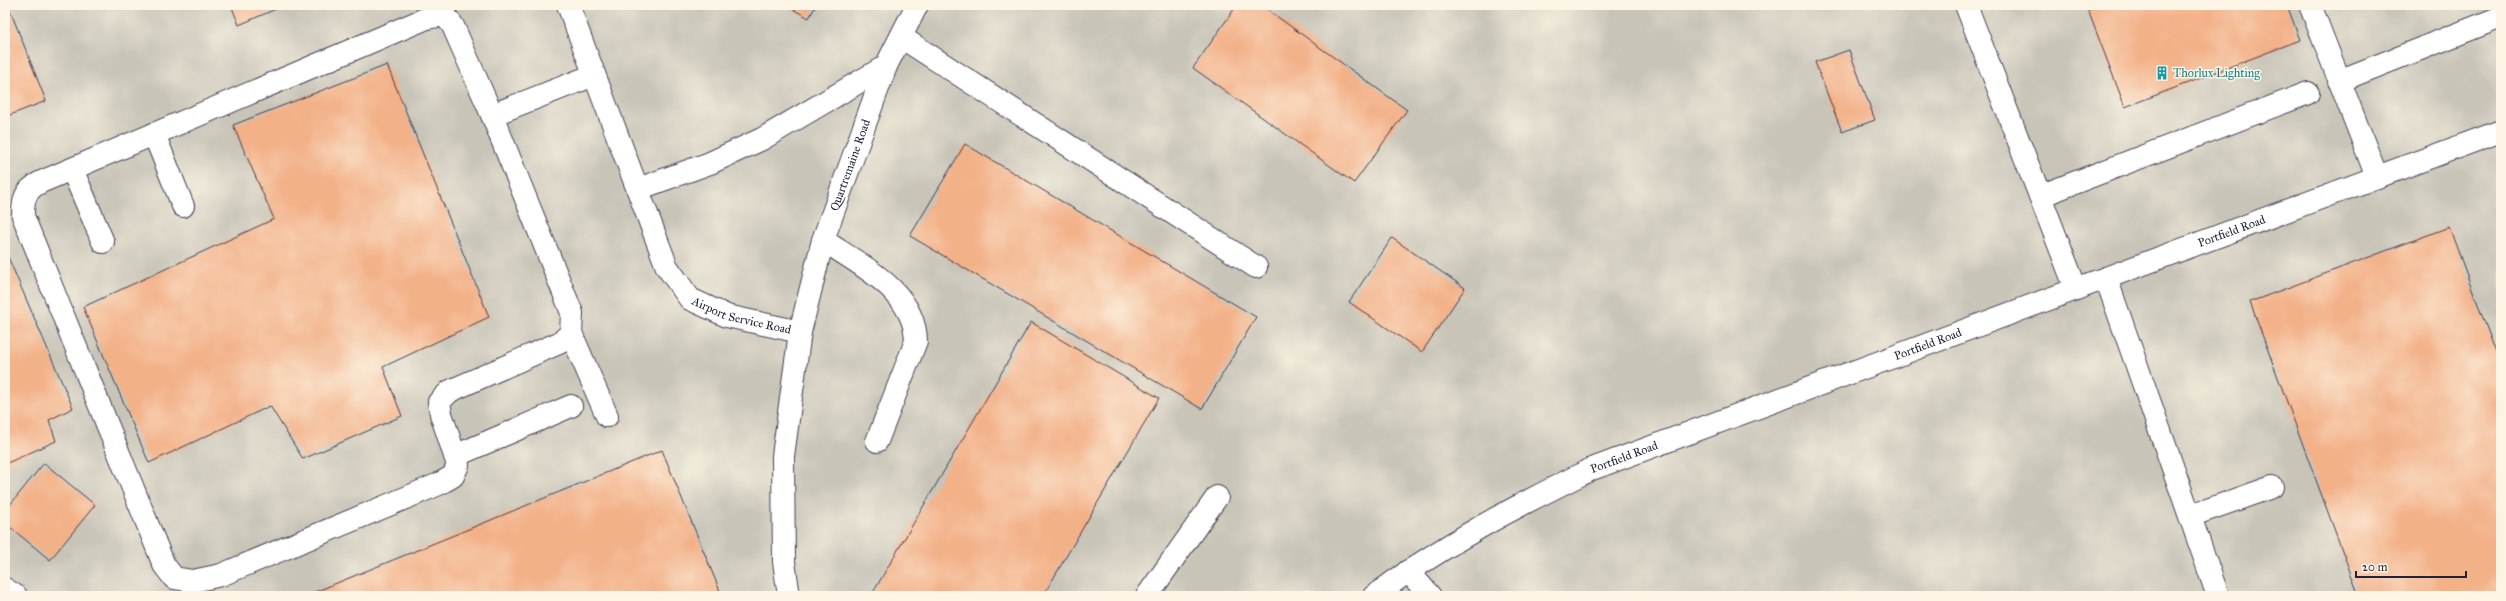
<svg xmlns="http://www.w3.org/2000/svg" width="2506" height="601" font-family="'IM FELL Great Primer',serif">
	<rect width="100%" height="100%" fill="#fcf5e5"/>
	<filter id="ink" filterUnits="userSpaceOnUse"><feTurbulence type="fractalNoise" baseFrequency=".025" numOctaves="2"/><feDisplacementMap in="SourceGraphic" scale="8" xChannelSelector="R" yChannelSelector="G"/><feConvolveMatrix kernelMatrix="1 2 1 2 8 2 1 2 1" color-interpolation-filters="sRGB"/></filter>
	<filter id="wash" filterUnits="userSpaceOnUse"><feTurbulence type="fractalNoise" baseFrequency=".012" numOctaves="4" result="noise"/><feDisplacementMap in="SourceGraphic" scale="16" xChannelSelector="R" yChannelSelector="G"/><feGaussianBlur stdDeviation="0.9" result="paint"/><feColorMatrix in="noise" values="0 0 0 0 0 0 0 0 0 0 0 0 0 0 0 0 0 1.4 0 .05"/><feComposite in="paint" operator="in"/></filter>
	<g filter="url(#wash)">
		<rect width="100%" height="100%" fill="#f5e3c8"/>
		<rect fill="#c8c4b8" x="5" y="5" width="2496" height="591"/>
		<g id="blocks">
			<g fill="#f3b188">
				<polygon points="5,5 8,5 46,101 5,117"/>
				<polygon points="231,5 285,5 239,25"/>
				<polygon points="785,5 816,5 809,18"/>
				<polygon points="1237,5 1261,5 1407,110 1354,183 1193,68"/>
				<polygon points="2086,5 2287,5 2300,40 2125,107"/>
				<polygon points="2371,5 2390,5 2373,11"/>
				<polygon points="1849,50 1875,120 1842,132 1815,62"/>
				<polygon points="387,65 489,317 383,367 402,416 303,459 270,406 149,463 83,307 274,219 233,125"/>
				<polygon points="965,144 1256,317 1202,409 910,236"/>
				<polygon points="2449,227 2501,366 2501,596 2359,596 2250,302"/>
				<polygon points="1392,238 1465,288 1422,352 1349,302"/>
				<polygon points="5,250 73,408 49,420 56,441 5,464"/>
				<polygon points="1031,322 1159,398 1043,596 871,596"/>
				<polygon points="662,450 722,596 305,596"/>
				<polygon points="44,463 95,505 50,560 5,523 5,511"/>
			</g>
		</g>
	</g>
	<g filter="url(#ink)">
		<use href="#blocks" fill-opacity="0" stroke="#423f50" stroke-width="1"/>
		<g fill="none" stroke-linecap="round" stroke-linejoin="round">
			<g stroke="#423f50" stroke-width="24">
				<g id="service">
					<polyline points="1966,5 2076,289"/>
					<polyline points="2310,5 2377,177"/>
					<path d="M445,15l8,11 39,89 80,198 -1,20 -10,9 -111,49 -11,11 2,12 17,51 -5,11 -14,8 -218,91 -28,6 -19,-3 -10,-13 -141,-349c0,-17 2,-26 18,-34l386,-164z"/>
					<polyline points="901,37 1256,267"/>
					<polyline points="2339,81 2501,17"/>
					<polyline points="492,115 594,75"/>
					<polyline points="154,134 183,206"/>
					<polyline points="72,169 103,242"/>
					<polyline points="638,189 710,163 762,139 886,66"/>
					<polyline points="2040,196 2308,93"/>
					<path d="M823,240c37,25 92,51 93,101l-39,100"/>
					<polyline points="2106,278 2218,596"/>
					<polyline points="571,333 607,416"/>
					<polyline points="455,456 571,406"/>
					<polyline points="2190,516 2272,487"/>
					<polyline points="5,589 16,596"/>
					<polyline points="1147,596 1217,497"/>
				</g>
			</g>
			<g stroke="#423f50" stroke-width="24">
				<g id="minor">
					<path id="s1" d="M568,5l99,262 23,32 37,17 73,16"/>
					<polyline points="1408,571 1430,596"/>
					<path id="s2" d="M789,596l-5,-34 -1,-106 17,-124 23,-92 63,-174 31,-61"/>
					<path id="s3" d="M1374,596c68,-51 142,-90 218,-127l909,-338"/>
				</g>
			</g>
			<use href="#service" stroke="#fff" stroke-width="22"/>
			<use href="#minor" stroke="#fff" stroke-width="22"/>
		</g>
	</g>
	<defs>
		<g id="building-bare" transform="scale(1.08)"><path d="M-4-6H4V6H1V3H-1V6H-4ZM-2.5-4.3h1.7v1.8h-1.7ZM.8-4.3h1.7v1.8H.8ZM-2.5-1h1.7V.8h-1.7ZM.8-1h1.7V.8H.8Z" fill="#0f9aa8" stroke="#fcf5e5" stroke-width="2.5" paint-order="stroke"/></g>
	</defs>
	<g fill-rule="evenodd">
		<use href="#building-bare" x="2162" y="73"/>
	</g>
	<g text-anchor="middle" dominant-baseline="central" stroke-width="3" stroke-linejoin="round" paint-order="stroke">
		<g font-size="12" fill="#0d838f" stroke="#fcf5e5" text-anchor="start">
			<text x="2173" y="73">Thorlux Lighting</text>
		</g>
		<g font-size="12" fill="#22223b" stroke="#fcf5e5">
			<text stroke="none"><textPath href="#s2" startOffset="440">Quartremaine Road</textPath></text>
			<text stroke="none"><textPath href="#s3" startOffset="935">Portfield Road</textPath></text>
			<text stroke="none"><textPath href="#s1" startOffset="374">Airport Service Road</textPath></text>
			<text stroke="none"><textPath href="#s3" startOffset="611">Portfield Road</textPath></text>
			<text stroke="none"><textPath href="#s3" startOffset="287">Portfield Road</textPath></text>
		</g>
	</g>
	<rect width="2506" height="601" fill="none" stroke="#fcf5e5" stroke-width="20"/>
	<path d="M2356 571v6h110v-6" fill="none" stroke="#22223b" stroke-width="2"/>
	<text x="2362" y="571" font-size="12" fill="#22223b" stroke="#fcf5e5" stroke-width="3" paint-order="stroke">20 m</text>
</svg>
